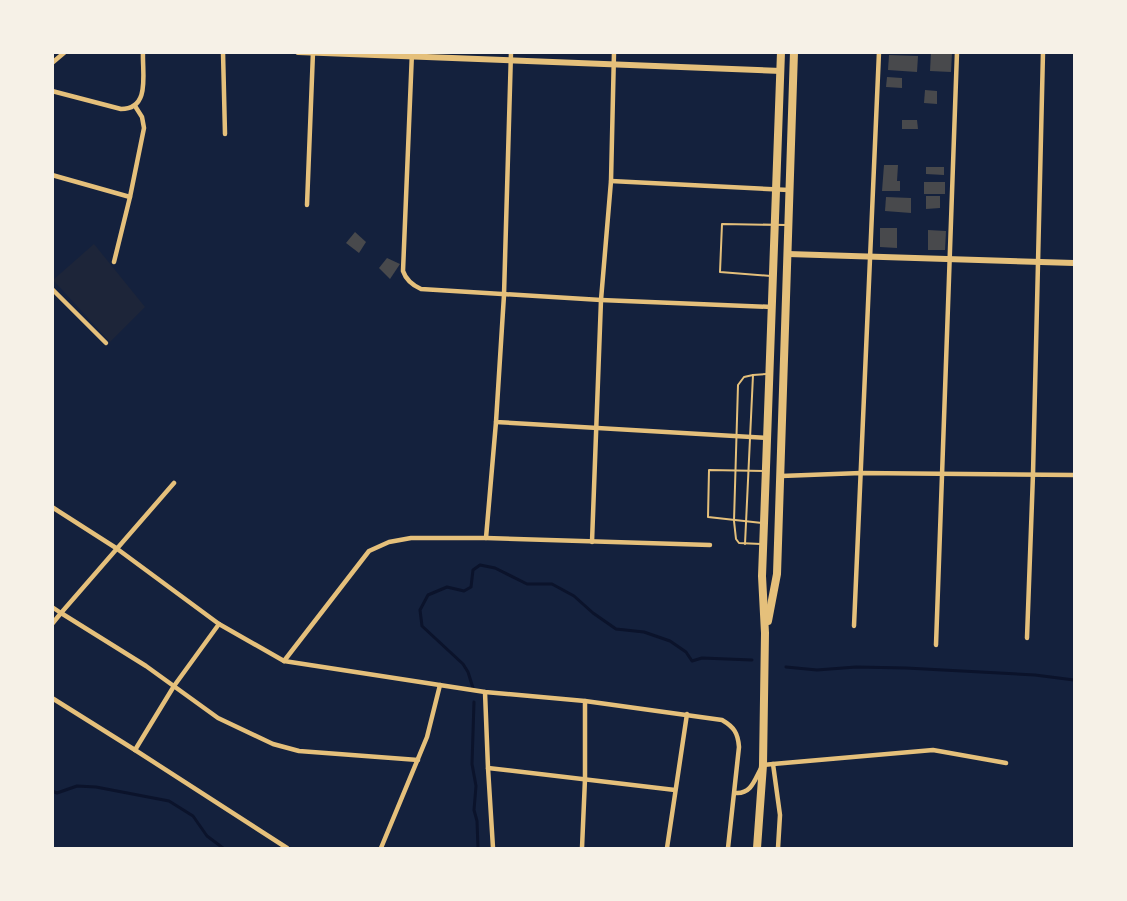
<svg xmlns="http://www.w3.org/2000/svg" width="1127" height="901" font-family="Poppins,sans-serif">
	<rect width="100%" height="100%" fill="#14213d"/>
	<polygon fill="#1d2539" points="94,244 145,307 110,342 53,280"/>
	<g fill="none" stroke-linecap="round" stroke-linejoin="round">
		<g stroke="#0b132b" stroke-width="3">
			<polyline points="786,667 817,670 856,667 906,668 1035,675 1074,680"/>
			<polyline points="473,688 468,672 463,664 422,626 420,610 428,595 447,587 464,591 471,587 473,570 480,565 495,568 527,584 552,584 574,596 593,613 616,629 644,632 670,641 686,652 692,661 702,658 752,660"/>
			<polyline points="474,702 472,764 476,786 474,810 477,821 478,848"/>
			<polyline points="52,791 57,793 77,786 96,787 169,801 193,816 207,836 223,848"/>
		</g>
	</g>
	<g fill="#48494c">
		<polygon points="931,52 952,52 951,72 930,71"/>
		<polygon points="889,55 918,56 917,72 888,70"/>
		<polygon points="887,77 902,78 902,88 886,87"/>
		<polygon points="925,90 937,91 937,104 924,103"/>
		<polygon points="902,120 917,120 918,129 902,129"/>
		<polygon points="884,165 898,165 897,181 900,181 900,191 882,191"/>
		<polygon points="926,167 944,167 944,175 926,174"/>
		<rect x="924" y="182" width="21" height="12"/>
		<polygon points="926,196 940,196 940,208 926,209"/>
		<polygon points="886,197 911,198 911,213 885,211"/>
		<polygon points="880,228 897,228 897,248 880,247"/>
		<polygon points="928,230 946,231 945,250 928,250"/>
		<polygon points="355,232 366,242 359,253 346,243"/>
		<polygon points="387,258 400,264 390,279 379,268"/>
	</g>
	<g fill="none" stroke-linecap="round" stroke-linejoin="round">
		<g stroke="#e5c07b" stroke-width="2">
			<polyline points="771,276 720,272 722,224 786,225"/>
			<polyline points="753,375 744,377 738,385 734,521 736,539 739,543 761,544"/>
			<polyline points="762,523 708,517 709,470 764,471"/>
			<polyline points="745,544 753,375 767,374"/>
		</g>
		<g stroke="#e5c07b" stroke-width="4.5">
			<polyline points="223,52 225,134"/>
			<path d="M412,52l-9,219c3,9 9,14 18,18l180,11 171,7"/>
			<polyline points="511,52 504,295 496,422 768,438"/>
			<polyline points="52,63 65,52"/>
			<path d="M52,91l69,18c30,0 21,-36 22,-57"/>
			<polyline points="52,175 130,197"/>
			<polyline points="611,181 789,190"/>
			<polyline points="307,205 313,52"/>
			<polyline points="114,262 130,197 144,128 142,117 135,106"/>
			<polyline points="52,289 106,343"/>
			<polyline points="781,476 861,473 1074,475"/>
			<polyline points="174,483 61,613 146,666 218,718 273,744 299,751 418,760"/>
			<path d="M52,507l64,41 103,76 65,37 201,31 100,9 137,19c12,7 16,13 17,27l-11,101"/>
			<polyline points="486,538 496,422"/>
			<polyline points="592,542 601,300 611,181 614,52"/>
			<polyline points="52,607 61,613 52,624"/>
			<polyline points="219,624 174,686 135,750 287,848"/>
			<polyline points="854,626 879,52"/>
			<polyline points="1027,638 1033,474 1043,52"/>
			<polyline points="936,645 957,52"/>
			<polyline points="284,661 369,551 389,542 411,538 486,538 710,545"/>
			<polyline points="485,692 488,768 675,790"/>
			<polyline points="52,698 135,750"/>
			<polyline points="773,764 780,815 778,848"/>
			<polyline points="488,768 493,848"/>
			<path d="M736,793c17,1 19,-16 27,-28l10,-1 160,-14 73,13"/>
			<polyline points="381,848 427,737 440,685"/>
			<polyline points="582,848 585,779 585,701"/>
			<polyline points="667,848 687,714"/>
		</g>
		<g stroke="#e5c07b" stroke-width="6">
			<polyline points="298,52 781,71"/>
			<polyline points="788,254 1074,263"/>
		</g>
		<g stroke="#e5c07b" stroke-width="8">
			<polyline points="768,621 777,574 794,52"/>
			<polyline points="757,848 763,765 765,633 762,576 764,523 781,52"/>
		</g>
	</g>
	<rect width="1127" height="901" fill="none" stroke="#f6f1e7" stroke-width="108"/>
</svg>
